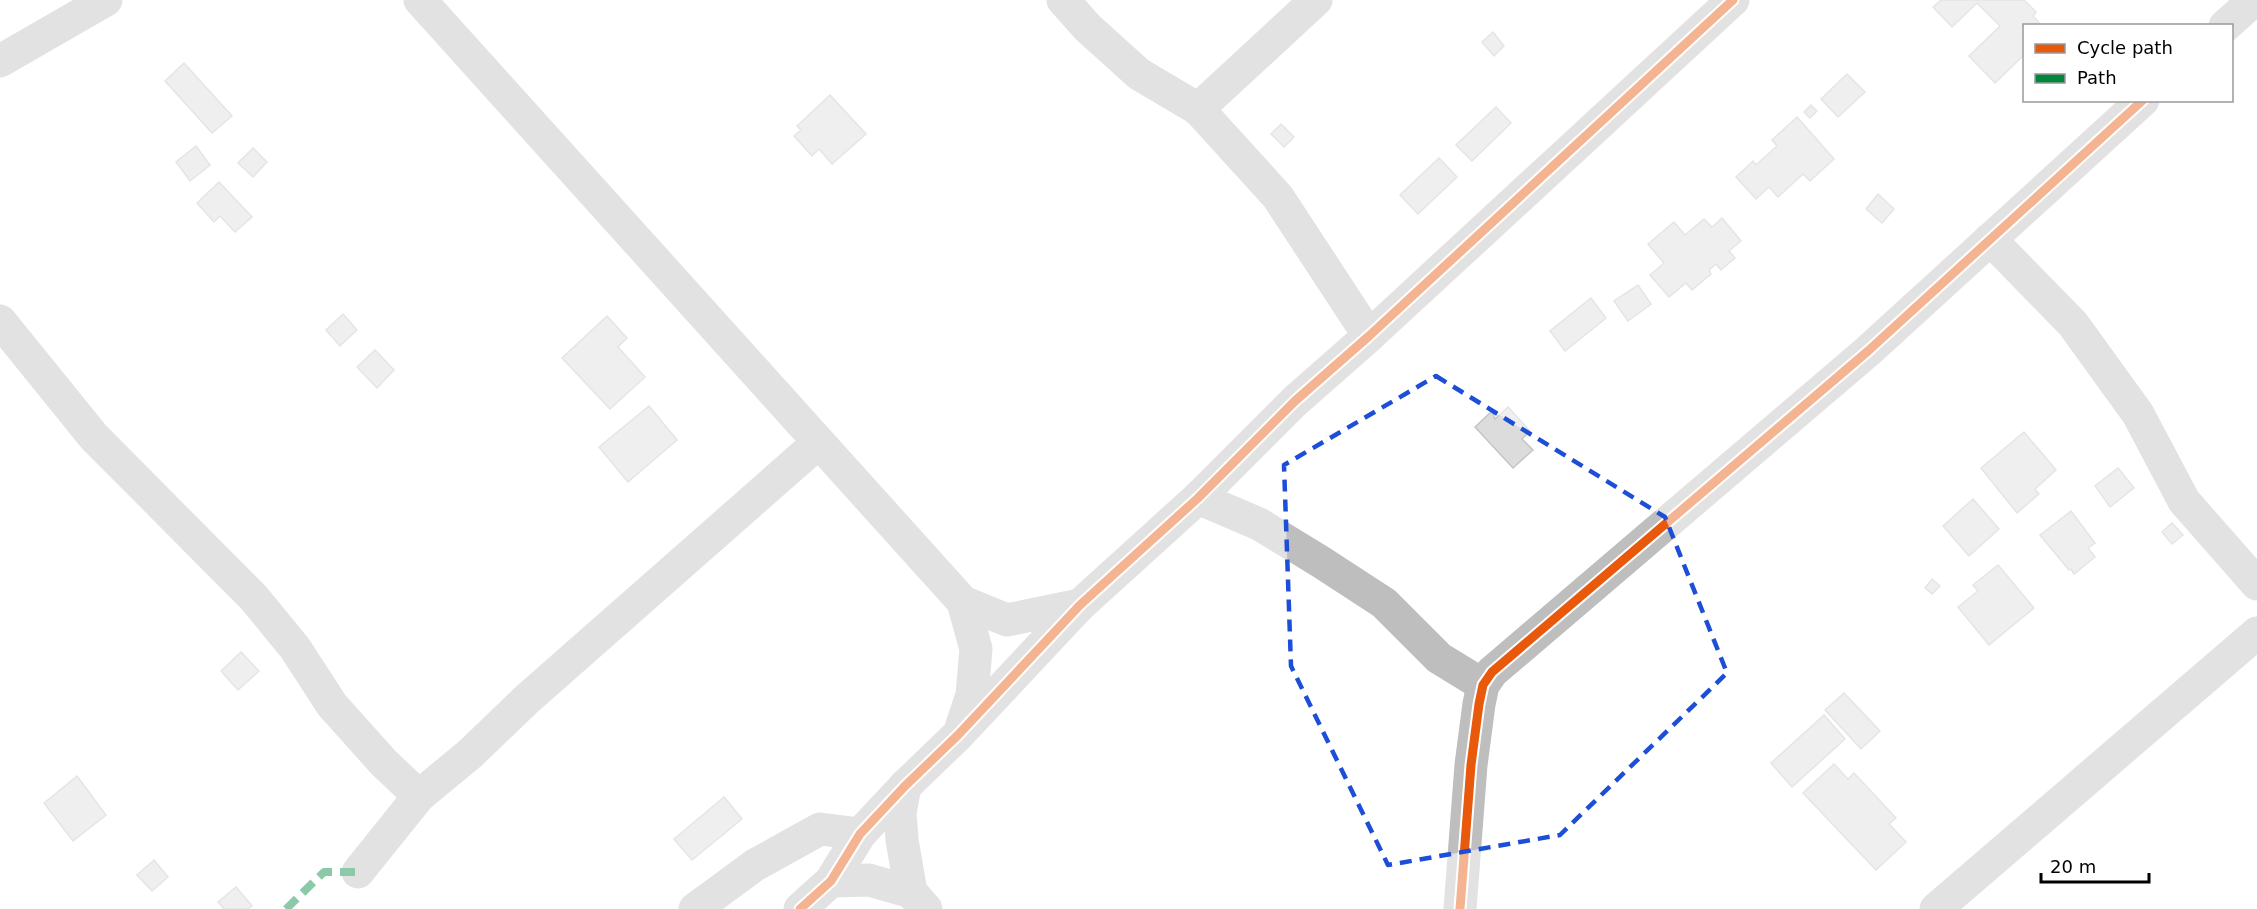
<svg xmlns="http://www.w3.org/2000/svg" width="2257" height="909" font-family="'DejaVu Sans',sans-serif">
	<rect width="100%" height="100%" fill="#fff"/>
	<g fill="#dcdcdc" stroke="#c5c5c5" stroke-width="1.5">
		<polygon points="1941,0 2024,0 2036,12 2033,16 2042,26 2024,26 2024,55 1995,83 1969,56 2000,26 1977,3 1952,27 1933,7"/>
		<polygon points="1493,32 1504,46 1494,56 1482,42"/>
		<polygon points="184,63 232,116 212,133 165,81"/>
		<polygon points="1847,74 1865,92 1838,117 1821,99"/>
		<polygon points="830,95 866,134 832,164 819,149 812,156 794,136 801,130 797,126"/>
		<polygon points="1811,105 1817,111 1810,118 1804,112"/>
		<polygon points="1496,107 1511,123 1472,161 1456,145"/>
		<polygon points="1797,117 1834,159 1810,181 1803,174 1778,197 1769,187 1756,199 1736,177 1753,161 1756,165 1777,146 1772,140"/>
		<polygon points="1281,124 1294,137 1284,147 1271,134"/>
		<polygon points="196,146 210,165 190,181 176,162"/>
		<polygon points="253,148 267,162 253,177 238,163"/>
		<polygon points="1439,158 1457,177 1418,214 1400,195"/>
		<polygon points="219,182 252,217 235,232 220,216 214,222 197,203"/>
		<polygon points="1878,194 1894,209 1882,223 1866,209"/>
		<polygon points="1722,218 1741,241 1729,251 1735,258 1721,270 1716,264 1709,270 1711,274 1692,290 1686,283 1669,297 1650,275 1664,263 1648,244 1674,222 1685,235 1704,219 1712,227"/>
		<polygon points="1638,285 1651,304 1628,321 1614,301"/>
		<polygon points="1591,298 1606,318 1565,351 1550,331"/>
		<polygon points="343,314 357,330 340,346 326,330"/>
		<polygon points="607,316 627,338 618,347 645,377 610,409 562,358"/>
		<polygon points="375,350 394,370 377,388 357,367"/>
		<polygon points="649,406 677,440 628,482 599,447"/>
		<polygon points="1508,407 1530,431 1522,439 1533,450 1513,468 1475,427 1492,411 1495,419"/>
		<polygon points="2024,432 2056,470 2035,489 2039,494 2017,513 1981,468"/>
		<polygon points="2118,468 2134,488 2110,507 2095,486"/>
		<polygon points="1973,499 1999,529 1969,556 1943,526"/>
		<polygon points="2071,511 2095,543 2088,548 2095,557 2074,574 2071,569 2069,570 2040,535"/>
		<polygon points="2172,523 2183,535 2172,544 2162,532"/>
		<polygon points="1998,565 2034,608 1989,645 1958,607 1978,591 1973,585"/>
		<polygon points="1932,579 1940,586 1932,594 1925,588"/>
		<polygon points="241,652 259,671 238,690 221,671"/>
		<polygon points="1844,693 1880,731 1861,749 1825,710"/>
		<polygon points="1824,715 1845,739 1792,787 1771,763"/>
		<polygon points="1834,764 1848,779 1854,773 1896,818 1889,824 1906,842 1876,870 1803,793"/>
		<polygon points="77,776 106,815 73,841 44,803"/>
		<polygon points="724,797 742,819 692,860 674,839"/>
		<polygon points="154,860 168,877 152,891 137,875"/>
		<polygon points="236,887 252,906 248,909 224,909 218,902"/>
	</g>
	<g fill="none" stroke-linecap="round" stroke-linejoin="round">
		<g stroke="#bebebe" stroke-width="33">
			<polyline points="420,0 963,602 1007,620 1080,605"/>
			<polyline points="1063,0 1088,28 1139,74 1198,109 1278,197 1369,336"/>
			<polyline points="2225,26 2254,0"/>
			<polyline points="0,61 106,0"/>
			<polyline points="1198,109 1316,0"/>
			<polyline points="1990,239 2073,324 2138,414 2184,501 2257,584"/>
			<polyline points="0,321 94,437 254,598 295,648 332,705 384,763 419,796"/>
			<polyline points="1198,498 1259,524 1321,562 1384,603 1439,658 1483,685"/>
			<polyline points="961,728 972,695 976,649 963,602"/>
			<polyline points="905,786 900,813 902,840 911,892 926,909"/>
			<polyline points="358,872 419,796 471,753 526,700 818,443"/>
			<polyline points="831,881 869,880 911,892"/>
			<polyline points="695,909 755,865 820,829 860,834"/>
			<polyline points="800,909 831,881 860,834 905,786 958,735 1080,605 1198,498 1295,401 1369,336 1733,0"/>
			<polyline points="1460,909 1471,765 1479,704 1483,685 1492,672 1868,351 2143,100"/>
			<polyline points="1936,909 2257,633"/>
		</g>
		<polyline stroke="#00873e" stroke-width="8" stroke-dasharray="15 8" stroke-linecap="butt" points="286,909 324,872 358,872"/>
		<g stroke="#fff" stroke-width="13">
			<g id="cycleway">
				<polyline points="800,909 831,881 860,834 905,786 958,735 1080,605 1198,498 1295,401 1369,336 1733,0"/>
				<polyline points="1460,909 1471,765 1479,704 1483,685 1492,672 1868,351 2143,100"/>
			</g>
		</g>
		<use href="#cycleway" stroke="#e8590c" stroke-width="9"/>
	</g>
	<path d="M0 0H2257V909H0ZM1436,376l229,141 62,156 -167,162 -172,30 -97,-199 -7,-201z" fill="#fff" fill-opacity=".55" fill-rule="evenodd"/>
	<path fill="none" stroke="#1d4ed8" stroke-width="4.5" stroke-dasharray="12 8" stroke-linejoin="round" d="M1436,376l229,141 62,156 -167,162 -172,30 -97,-199 -7,-201z"/>
	<rect x="2023" y="24" width="210" height="78" fill="#ffffff" stroke="#999999" stroke-width="1.5"/>
	<rect x="2035" y="44" width="30" height="9" fill="#e8590c" stroke="#999999" stroke-width="1.5"/>
	<text x="2077" y="54" font-size="18" fill="#000000">Cycle path</text>
	<rect x="2035" y="74" width="30" height="9" fill="#00873e" stroke="#999999" stroke-width="1.5"/>
	<text x="2077" y="84" font-size="18" fill="#000000">Path</text>
	<path d="M2041 873v9h108v-9" fill="none" stroke="#000000" stroke-width="3"/>
	<text x="2050" y="873" font-size="18" fill="#000000" stroke="#ffffff" stroke-width="4.5" paint-order="stroke">20 m</text>
</svg>
